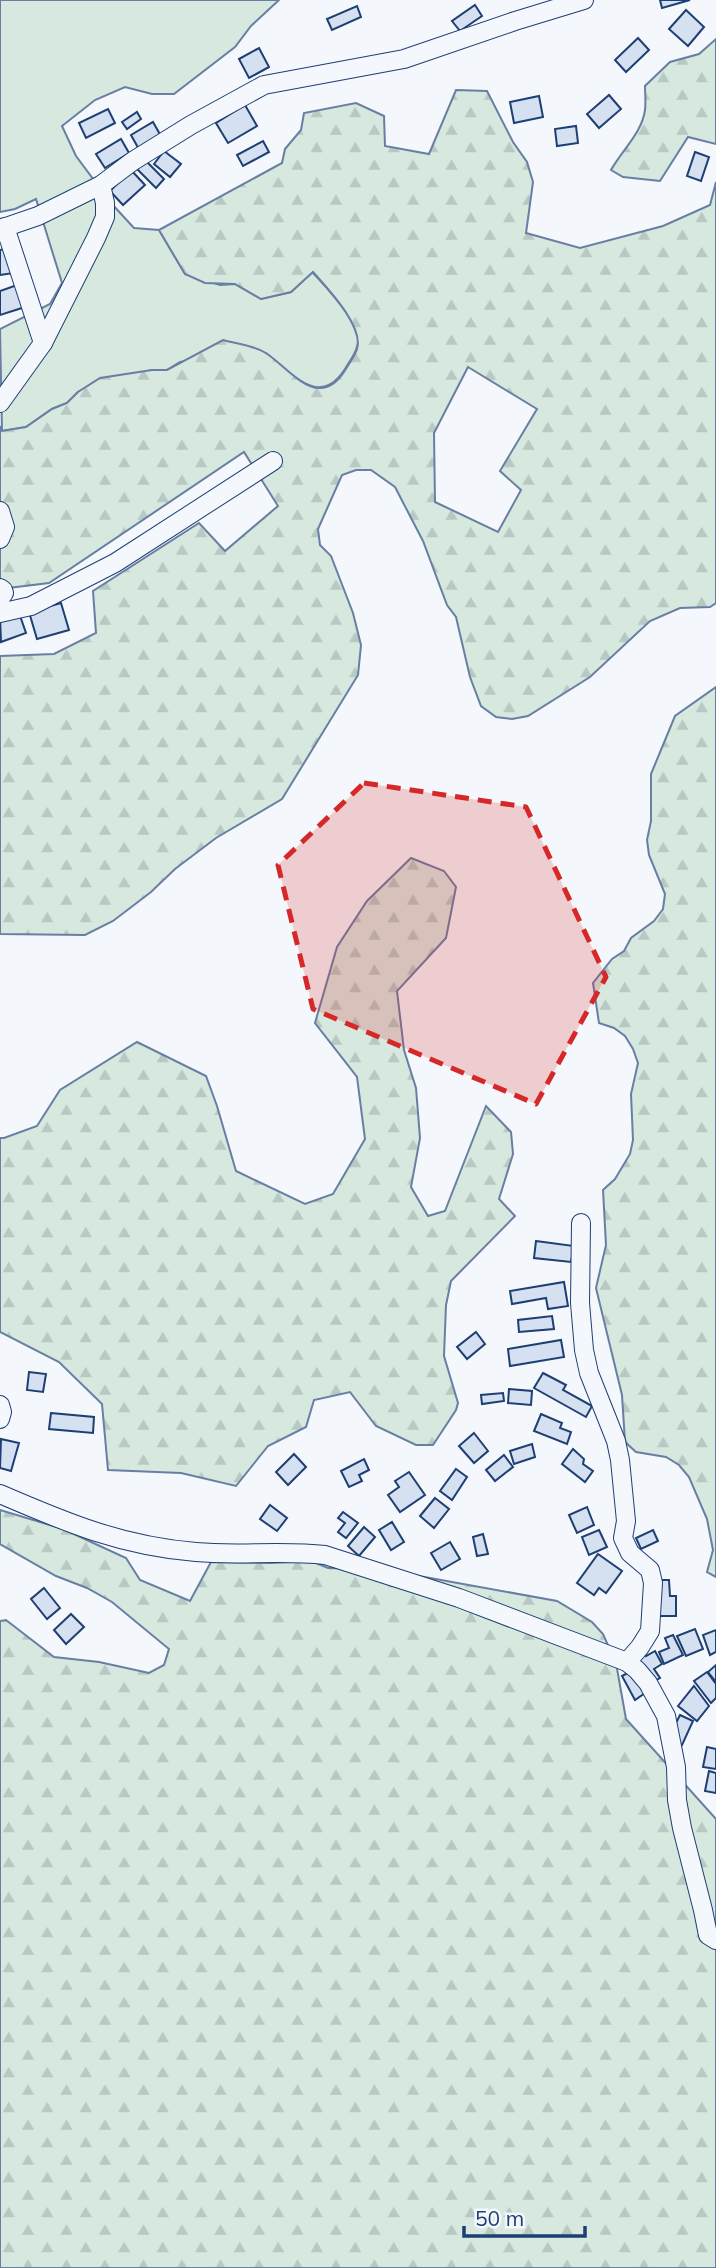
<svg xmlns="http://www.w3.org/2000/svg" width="716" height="2268" font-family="Mulish,sans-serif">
	<defs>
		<pattern id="forest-firs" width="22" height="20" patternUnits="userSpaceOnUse" patternTransform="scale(1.75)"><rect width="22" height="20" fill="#d7e8df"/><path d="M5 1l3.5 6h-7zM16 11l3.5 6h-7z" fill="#b8c8c3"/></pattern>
	</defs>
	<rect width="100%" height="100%" fill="#f4f7fb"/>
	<path fill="#d7e8df" stroke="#687fa3" stroke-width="2" d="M0,0h279l-28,26 -16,21 -61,47h-22l-27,-7 -30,13 -33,26 14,30 35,47 23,25 25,2 26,44 35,11 15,-1 26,15 30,-7 21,-20c12,12 43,47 46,62 2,11 -4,21 -10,30 -26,47 -53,12 -82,-11l-86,9 -13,8h-15l-74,22 -11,11 -15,6 -26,18 -24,4 -2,-102 50,-25 12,-21 -26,-84 -21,10 -15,3z"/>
	<g fill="url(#forest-firs)" stroke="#687fa3" stroke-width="2" fill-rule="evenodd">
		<path d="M716,39v105l-28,-7 -28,44 -37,-4 -12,-7c11,-20 31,-37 34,-60 1,-8 0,-16 0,-24l25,-24 29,-8z"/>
		<path d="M456,90l31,1 26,51 14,20 6,20 -7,51 54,15 83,-22 47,-21 6,-23v421l-6,4 -30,1 -30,13 -60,56 -62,39 -16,3 -16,-2 -15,-11 -11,-29 -14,-60 -9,-12 -24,-64 -28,-54 -24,-17h-15l-14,5 -24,54 2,16 11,11 22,57 8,32 -3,30 -76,124 -66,39 -41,31 -24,23 -38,29 -28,14 -85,-1v-278l54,-2 42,-21 -3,-42 106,-68 26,28 53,-45 -34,-54 -195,131 -49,6v-163l2,5 24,-4 26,-18 15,-6 11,-11 22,-14 52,-8h15l56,-30c14,4 29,5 41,12 16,9 36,35 54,36 11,1 20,-7 26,-16 4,-7 11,-16 13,-23 7,-23 -30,-61 -44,-77l-22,20 -30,7 -26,-15 -30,-1 -20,-9 -26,-44 123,-67 3,-14 16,-19 3,-17 52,-10 28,13 1,30 44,8zM468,367l69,42 -37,62 21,19 -23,42 -63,-30 -1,-69z"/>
		<polygon points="716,687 716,1577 707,1572 713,1550 707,1519 689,1477 679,1465 666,1457 636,1452 625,1442 622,1395 596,1288 606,1245 603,1190 615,1179 630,1154 633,1140 631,1094 638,1063 633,1049 625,1036 614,1028 599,1023 593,983 612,959 624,951 631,938 654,921 663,909 665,894 649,855 647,840 651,821 651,774 675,716"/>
		<polygon points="411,858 444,871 456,887 446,938 397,991 404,1050 416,1088 420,1138 411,1187 428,1216 445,1211 486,1106 511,1132 513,1154 499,1199 515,1216 451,1281 446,1305 444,1356 458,1403 456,1410 433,1445 416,1445 376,1426 350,1392 314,1400 306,1427 268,1446 236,1486 181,1473 108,1470 102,1404 59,1362 0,1332 0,1138 4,1138 37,1126 60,1090 137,1042 206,1076 217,1106 236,1171 305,1204 333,1194 365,1139 357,1077 315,1023 337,947 367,901"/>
		<polygon points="0,1510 63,1529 126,1558 140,1580 190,1601 211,1562 270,1563 311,1561 328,1568 375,1568 557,1601 592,1622 603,1634 616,1663 626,1719 716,1819 716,2268 0,2268 0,1621 6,1620 54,1657 99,1662 149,1673 164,1665 169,1649 112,1602 87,1588 56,1576 0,1544"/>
	</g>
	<g fill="#d5e0f0" stroke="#1d3f73" stroke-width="2">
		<polygon points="660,0 690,0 662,8"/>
		<polygon points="475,5 482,16 460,31 452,21"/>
		<polygon points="357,6 361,17 332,30 327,19"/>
		<polygon points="686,10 704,27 688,46 669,29"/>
		<polygon points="638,38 649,50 626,72 615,60"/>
		<polygon points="259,48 269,67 249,78 239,59"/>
		<polygon points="609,95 621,109 599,128 587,114"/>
		<polygon points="539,96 543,117 514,123 510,102"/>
		<polygon points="245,105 257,126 228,143 216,123"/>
		<polygon points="108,109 115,123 86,138 79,123"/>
		<polygon points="137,112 141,119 127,129 122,122"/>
		<polygon points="153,122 162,138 140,151 131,135"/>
		<polygon points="576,126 578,143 557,146 555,129"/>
		<polygon points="121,139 129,153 105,168 96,154"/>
		<polygon points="263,141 269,152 243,166 237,155"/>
		<polygon points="164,151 181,164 170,177 154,164"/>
		<polygon points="695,152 709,157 701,181 687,176"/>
		<polygon points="143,158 164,179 156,188 135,167"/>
		<polygon points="131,170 145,185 123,205 110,191"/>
		<polygon points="9,248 14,273 0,275 0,250"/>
		<polygon points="17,285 25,307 0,315 0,291"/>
		<polygon points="61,603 69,630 37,639 29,612"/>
		<polygon points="18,610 26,633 1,642 0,617"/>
		<polygon points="536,1241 574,1246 571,1262 534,1258"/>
		<polygon points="564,1282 568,1306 548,1309 546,1298 512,1304 510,1291"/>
		<polygon points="552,1316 554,1329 519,1332 518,1320"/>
		<polygon points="476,1332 485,1344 467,1359 457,1347"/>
		<polygon points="561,1340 564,1357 510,1366 508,1349"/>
		<polygon points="29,1372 46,1374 43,1392 27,1390"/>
		<polygon points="543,1373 566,1385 563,1390 592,1406 586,1417 534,1388"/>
		<polygon points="509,1389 532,1391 531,1405 508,1403"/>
		<polygon points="503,1393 504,1401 482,1404 481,1395"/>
		<polygon points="51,1413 94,1417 93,1433 49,1429"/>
		<polygon points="541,1414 562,1423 560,1428 571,1432 567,1444 534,1431"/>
		<polygon points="474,1433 488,1451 474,1463 459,1446"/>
		<polygon points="1,1439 19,1443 11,1471 0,1468"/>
		<polygon points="532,1444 535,1457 514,1464 510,1451"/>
		<polygon points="573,1449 584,1459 583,1464 593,1471 585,1482 562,1464"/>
		<polygon points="294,1454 306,1467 288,1485 276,1472"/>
		<polygon points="504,1455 513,1467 495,1481 486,1470"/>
		<polygon points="364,1459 369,1470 359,1475 362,1481 349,1487 341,1471"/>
		<polygon points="456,1469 467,1477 452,1500 440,1491"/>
		<polygon points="409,1472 425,1495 400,1512 388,1495 399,1487 395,1481"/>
		<polygon points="435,1498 449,1509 434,1528 420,1516"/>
		<polygon points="270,1505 287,1518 277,1531 260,1519"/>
		<polygon points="587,1507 594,1525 577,1533 569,1515"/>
		<polygon points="343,1512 358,1523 346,1538 338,1532 345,1523 338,1518"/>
		<polygon points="392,1522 404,1542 391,1550 379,1530"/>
		<polygon points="364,1527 375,1537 359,1556 348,1546"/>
		<polygon points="599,1530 607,1547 589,1555 582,1537"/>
		<polygon points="653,1530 658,1541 641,1549 636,1538"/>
		<polygon points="483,1534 488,1554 477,1556 473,1537"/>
		<polygon points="450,1542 460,1559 441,1570 431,1553"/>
		<polygon points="598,1554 622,1571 606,1593 599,1588 594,1595 577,1583"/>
		<polygon points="655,1580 669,1580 670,1596 676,1596 676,1616 655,1616"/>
		<polygon points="44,1588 60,1608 47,1619 31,1599"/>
		<polygon points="71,1614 84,1627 66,1644 54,1630"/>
		<polygon points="695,1629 703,1649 686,1656 677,1636"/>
		<polygon points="716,1630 716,1652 710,1655 703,1635"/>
		<polygon points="673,1635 683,1655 664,1664 659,1652 669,1648 665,1638"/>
		<polygon points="642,1648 646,1656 655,1651 662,1664 654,1669 660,1678 648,1685 631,1655"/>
		<polygon points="716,1665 716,1682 708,1672"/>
		<polygon points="635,1669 648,1691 635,1700 622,1676"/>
		<polygon points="707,1672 716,1684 716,1698 711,1703 694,1681"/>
		<polygon points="694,1686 709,1706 697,1721 678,1706"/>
		<polygon points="680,1715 693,1721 682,1745 673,1741 673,1729"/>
		<polygon points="707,1747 716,1749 716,1769 703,1767"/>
		<polygon points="709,1771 716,1773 716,1793 705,1791"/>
	</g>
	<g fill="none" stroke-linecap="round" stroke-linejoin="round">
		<g stroke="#1d3f73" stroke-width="20">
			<g id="minor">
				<polyline points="5,227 43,343"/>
				<polyline points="0,229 38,216 101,185 133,161 191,125 264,85 404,59 515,21 584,0"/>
				<polyline points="0,403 43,343 96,238 105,217 105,203 101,185"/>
				<polyline points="0,511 5,527 0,539"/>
				<polyline points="0,588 3,590 4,593 0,599"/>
				<polyline points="0,613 31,606 115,563 273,461"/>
				<polyline points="581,1223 580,1303 584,1350 589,1373 616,1441 620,1460 626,1521 623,1538 630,1553 650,1570 653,1583 650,1631 640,1647 627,1662"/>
				<polyline points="0,1405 2,1412 0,1419"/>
				<path d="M0,1494c67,29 122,52 196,58 43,4 86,-2 129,3l134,43 168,64 10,8 11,13 18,33 10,51 1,33 5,28 21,82 5,25 8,5"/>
			</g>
		</g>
		<use href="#minor" stroke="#f4f7fb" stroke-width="18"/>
	</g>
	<path fill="#d62828" fill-opacity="0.2" stroke="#d62828" stroke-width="5" stroke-dasharray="14 9" stroke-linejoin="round" d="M364,783l162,24 80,170 -70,127 -223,-95 -35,-144z"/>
	<path d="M464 2226v10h121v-10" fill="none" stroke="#1d3f73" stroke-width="3.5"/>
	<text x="475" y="2226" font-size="21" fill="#1d3f73" stroke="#f4f7fb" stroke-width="5" paint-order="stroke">50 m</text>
</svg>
